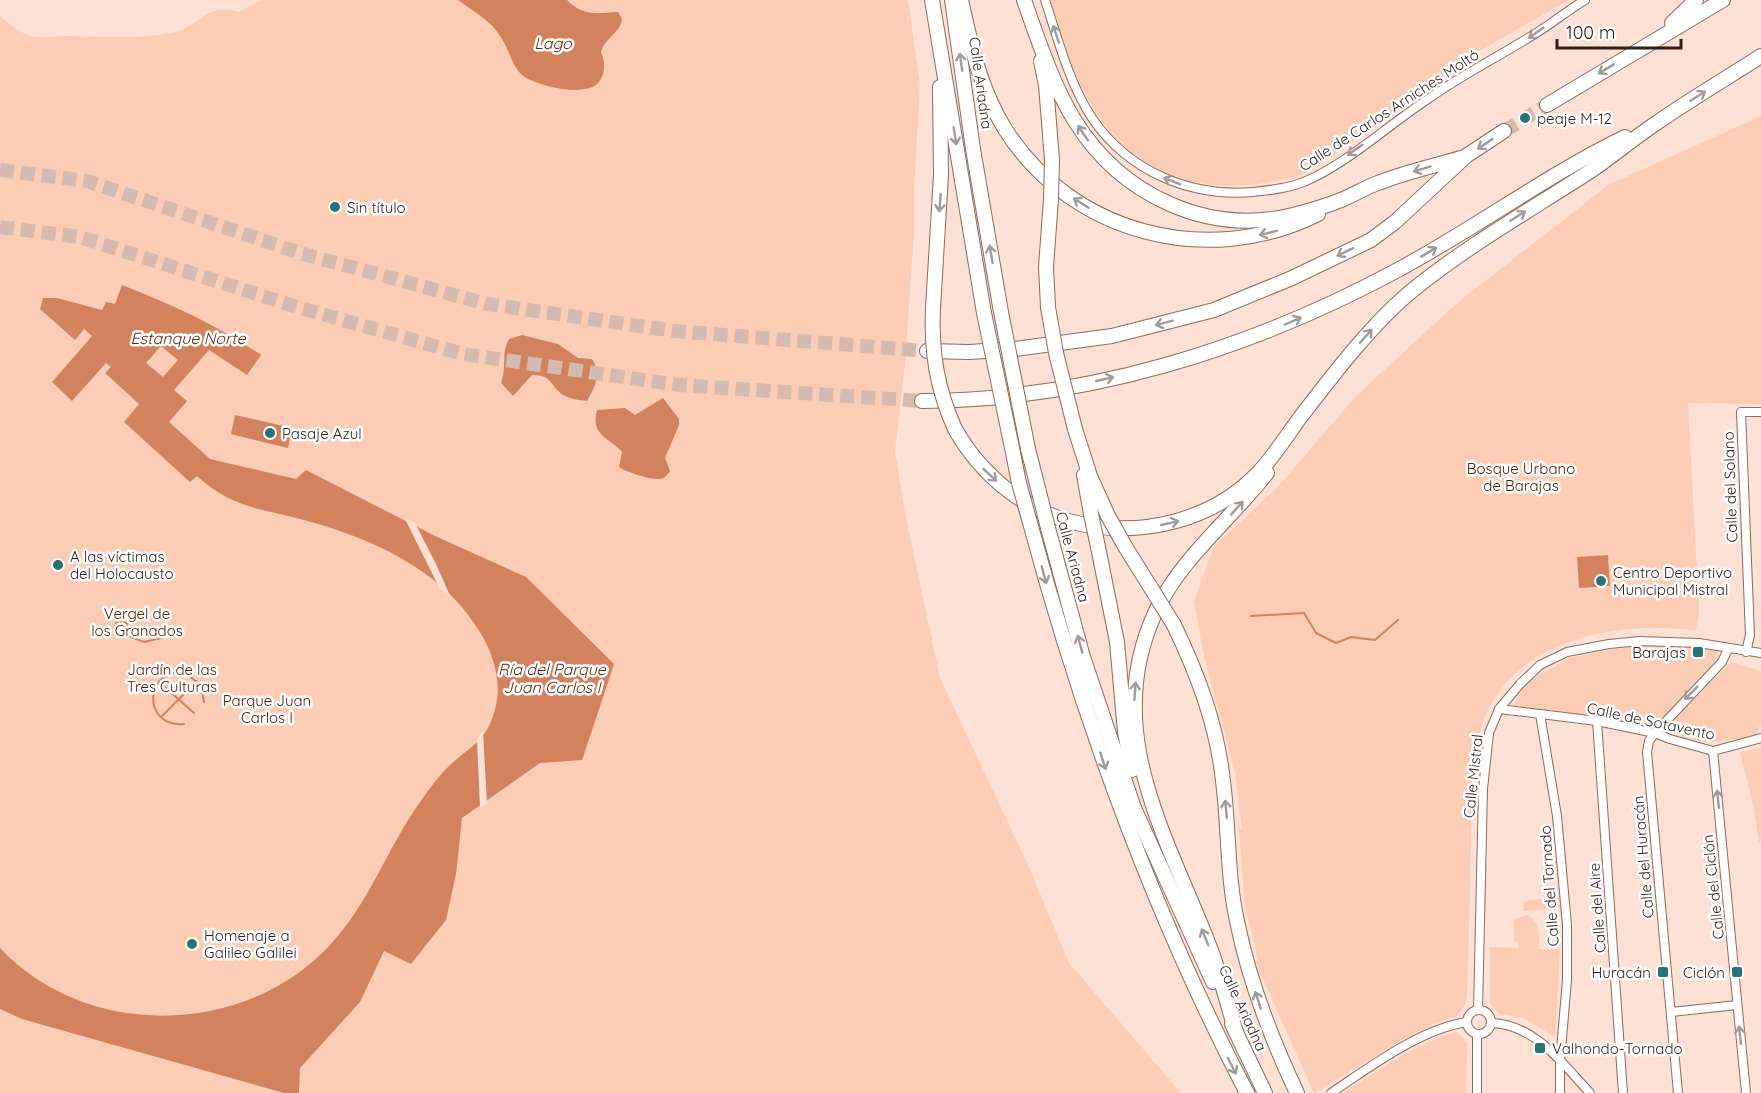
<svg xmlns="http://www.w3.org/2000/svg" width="1761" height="1093" font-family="Quicksand,sans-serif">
	<rect width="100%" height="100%" fill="#fee1d4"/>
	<g fill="#fdccb5">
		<path d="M261,0h647l12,85 -6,105v43l-9,131 -10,87 10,62 35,165 89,189 40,96 112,130h-1181v-1077c8,7 20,17 31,20 9,3 23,0 33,0 32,0 82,4 111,-4 28,-7 30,-30 64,-20z"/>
		<path d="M1050,0h519l-104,59 -151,111c-88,32 -173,18 -224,-67 -19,-31 -29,-69 -40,-103z"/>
		<path d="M1761,116v288l-73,-1 11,207 -3,20c-17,-1 -37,-3 -54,-2 -73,5 -142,30 -163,107 -10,33 -7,70 -8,104 -1,52 -2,104 -4,156l-2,10 -9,12 -11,2 -38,18 -93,56 -56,-125 -3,-23 -10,-38 -6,-78h3l-7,-57 -32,-120 -9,-51 20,-55 61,-56 81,-94 101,-93 151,-118z"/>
		<polygon points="1642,644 1694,646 1717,650 1720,658 1655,733 1510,711 1527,682 1569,658"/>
		<path d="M1731,662l30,9v51l-4,12c-30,7 -53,14 -83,-1l-1,-10 4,-6z"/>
		<polygon points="1761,747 1761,839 1759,843 1754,808 1740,752"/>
		<polygon points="1559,897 1560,908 1523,911 1524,901"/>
		<path d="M1527,915c14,7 12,20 12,34h21l-5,88 -31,-19 -25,-4 -9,-11v-56l28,1v-6l-4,-1v-22z"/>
		<path d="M1457,1032l10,11 -1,50h-122c33,-22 74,-51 113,-61z"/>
	</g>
	<g fill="#d2835d" fill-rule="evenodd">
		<path d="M458,0h109c17,17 29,13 51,12l4,7c-1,13 -17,19 -21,33 4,9 5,21 -2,30 -12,16 -64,4 -77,-7 -10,-9 -13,-25 -20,-36 -12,-20 -27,-26 -44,-39z"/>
		<path d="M122,285c49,19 95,40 139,70l-14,20 -38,-25 -35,40 13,11 -18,21 41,37 86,20 10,-9 129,66 91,41 88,87 -32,96 -42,3 -78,55 -6,56 -10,46 -35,44 -27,-13 -24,51 -60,66 -1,25h-15l-262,-74 -22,-10v-61c86,92 244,89 329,-2 39,-41 57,-95 89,-141 9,-13 18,-26 30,-38 24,-23 40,-25 48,-62 6,-25 -4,-55 -18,-76 -38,-61 -108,-91 -174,-109 -42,-11 -74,-13 -107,-44l-7,6 -66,-60 15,-18 -34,-31 6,-6 -5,-4 -34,38 -20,-19 40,-46 -8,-7 -9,11 -35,-31 3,-11h14l45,12 4,-8 9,2zM161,346l17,14 -15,17 -17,-14z"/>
		<path d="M522,335l36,9 20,14 14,1c10,15 3,28 -5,42 -8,-1 -17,-2 -24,-6 -14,-10 -10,-20 -31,-20l-19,21 -12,-13c6,-16 0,-30 8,-44z"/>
		<path d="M663,398l16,21v6l-14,33 5,13c-1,2 -5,7 -7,7 -8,4 -37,-6 -44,-11l3,-15c-13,-15 -32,-16 -25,-42l28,-2 10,7z"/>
		<polygon points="235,415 292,428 288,448 231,434"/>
		<polygon points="1608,555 1610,586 1579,588 1577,557"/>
	</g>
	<g fill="#fee1d4">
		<polygon points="404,517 414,522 416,525 436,564 451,598 440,589"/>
		<polygon points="483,731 487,804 480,808 477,739"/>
	</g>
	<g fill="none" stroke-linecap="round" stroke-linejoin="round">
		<g stroke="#d2835d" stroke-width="2">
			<polyline points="1251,616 1304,613 1316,633 1336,643 1351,637 1375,640 1398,620"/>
			<polyline points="121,626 124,627 121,623 118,625 123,631 126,630 127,624 122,620 117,622 114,628 121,633 144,642 161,638 169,634"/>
			<polyline points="159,682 194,713"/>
			<polyline points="161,717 197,681"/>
			<path d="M184,724c-43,4 -40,-59 3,-50l14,12 3,16"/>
		</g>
		<g stroke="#d4baaf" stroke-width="14" stroke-dasharray="14 7" stroke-linecap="butt">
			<polyline points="1504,131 1547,105"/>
			<polyline points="0,170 87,181 300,253 487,304 675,331 927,351"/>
			<polyline points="0,227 80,237 297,307 463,354 679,385 922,401"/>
		</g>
		<g stroke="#8a6b5c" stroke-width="10">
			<g id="street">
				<path d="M1045,0c13,39 24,83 47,118 37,54 98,79 161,74 18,-2 37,-4 53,-11 42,-18 86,-59 125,-84 31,-22 65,-39 97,-59 20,-11 37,-26 57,-38"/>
				<polyline points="1746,652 1750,635 1741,412 1761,412"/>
				<polyline points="1499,709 1597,721 1655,733 1670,739 1713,751 1761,738"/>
				<polyline points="1540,714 1557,816 1567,925 1567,980 1560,1061 1560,1093"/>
				<polyline points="1597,721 1623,1093"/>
				<polyline points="1713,751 1746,1093"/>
				<polyline points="1478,1010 1483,789 1489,733 1499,709 1520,684 1540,665 1567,652 1609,644 1640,641 1699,643 1761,653"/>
				<circle cx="1479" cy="1022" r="12"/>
				<polyline points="1671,1012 1737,1005"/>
				<path d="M1491,1023c44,1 72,41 99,70"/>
				<path d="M1331,1093c39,-26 89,-64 136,-71"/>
				<polyline points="1477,1093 1477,1034"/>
				<polyline points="1678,1093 1647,752 1649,741 1655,733 1722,662 1728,649"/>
			</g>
		</g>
		<g stroke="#8a6b5c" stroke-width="16">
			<g id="highway">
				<polyline points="932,0 984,313"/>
				<polyline points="952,0 973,149 1001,312"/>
				<path d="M961,0c10,45 19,89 44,129 66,105 203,140 313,85"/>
				<path d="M1024,0c13,37 30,88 51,121 46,74 132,115 218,94 16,-4 33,-9 48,-15 13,-5 25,-13 37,-17 27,-11 56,-17 83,-25"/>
				<polyline points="1672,23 1696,0"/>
				<polyline points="1041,61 1046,85 1052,160"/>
				<polyline points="1547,105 1723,0"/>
				<polyline points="1048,307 1046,267 1051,199"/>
				<polyline points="933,308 941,175 940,87"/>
				<polyline points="927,351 969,352 1015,349 1112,336 1214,310 1292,278 1371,240 1395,222 1466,156 1504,131"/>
				<path d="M922,401c165,-1 328,-52 472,-129 79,-42 151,-96 231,-135"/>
				<path d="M955,429c26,46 72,85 126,95 63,13 133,-4 178,-52 15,-16 27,-35 40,-53 33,-43 73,-96 115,-130 56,-45 118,-80 178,-119 22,-15 43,-33 66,-48 33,-23 69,-44 103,-66"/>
				<polyline points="1075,429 1090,476 1108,516"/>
				<polyline points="1012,448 1019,483"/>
				<polyline points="1028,449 1039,492"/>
				<polyline points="1084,475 1091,514"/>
				<path d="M1029,519c53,198 123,392 218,574"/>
				<polyline points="1048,528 1083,657 1134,808 1213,982"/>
				<polyline points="1098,547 1117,642 1125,732 1132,770"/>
				<polyline points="1126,548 1151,588"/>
				<path d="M1174,625c24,50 43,100 49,156 6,46 4,95 14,140 12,60 34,117 60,172"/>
				<polyline points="1232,1024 1265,1093"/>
				<path d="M1236,1032c-9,-29 -16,-59 -27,-87 -42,-109 -109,-215 -53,-334 25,-53 75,-92 111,-138"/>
			</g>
		</g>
		<use href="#street" stroke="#fff" stroke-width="8"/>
		<use href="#highway" stroke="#fff" stroke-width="14"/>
		<g stroke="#8a6b5c" stroke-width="16" stroke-linecap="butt">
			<g id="highway-bridge">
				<polyline points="1051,199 1052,160"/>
				<polyline points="1048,307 1056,353 1075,429"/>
				<path d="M933,308c-2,44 4,81 22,121"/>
				<polyline points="1001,312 1028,449"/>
				<polyline points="984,313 1012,448"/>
				<polyline points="1019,483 1029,519"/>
				<polyline points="1039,492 1048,528"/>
				<polyline points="1091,514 1098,547"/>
				<polyline points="1108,516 1126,548"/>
				<polyline points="1151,588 1174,625"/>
			</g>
		</g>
		<use href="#highway-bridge" stroke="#fff" stroke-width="14"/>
	</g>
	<defs><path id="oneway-shaft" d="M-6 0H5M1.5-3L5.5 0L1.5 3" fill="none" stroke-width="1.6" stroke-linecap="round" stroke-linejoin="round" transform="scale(1.5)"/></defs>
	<g stroke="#a09a98">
		<use href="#oneway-shaft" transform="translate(1536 33) rotate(145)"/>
		<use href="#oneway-shaft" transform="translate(1056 34) rotate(-108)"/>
		<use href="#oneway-shaft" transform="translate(961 62) rotate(-98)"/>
		<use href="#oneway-shaft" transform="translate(1606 69) rotate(149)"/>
		<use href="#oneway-shaft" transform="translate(1698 96) rotate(-32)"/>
		<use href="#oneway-shaft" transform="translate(1083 133) rotate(-124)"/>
		<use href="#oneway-shaft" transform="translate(955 136) rotate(81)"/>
		<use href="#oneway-shaft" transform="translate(1485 144) rotate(146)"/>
		<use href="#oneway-shaft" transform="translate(1355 150) rotate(145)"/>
		<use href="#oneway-shaft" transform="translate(1422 169) rotate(163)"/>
		<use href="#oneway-shaft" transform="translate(1172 181) rotate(-158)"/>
		<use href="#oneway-shaft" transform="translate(940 203) rotate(94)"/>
		<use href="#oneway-shaft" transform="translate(1081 203) rotate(-148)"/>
		<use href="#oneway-shaft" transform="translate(1518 216) rotate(-32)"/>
		<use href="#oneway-shaft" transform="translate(1268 233) rotate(166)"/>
		<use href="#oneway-shaft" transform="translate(1345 252) rotate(154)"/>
		<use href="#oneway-shaft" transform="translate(1429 252) rotate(-31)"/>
		<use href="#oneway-shaft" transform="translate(991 254) rotate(-100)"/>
		<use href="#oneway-shaft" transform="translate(1293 321) rotate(-23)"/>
		<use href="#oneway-shaft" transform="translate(1164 323) rotate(165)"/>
		<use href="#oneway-shaft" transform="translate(1366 336) rotate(-49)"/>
		<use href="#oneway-shaft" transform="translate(1105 379) rotate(-13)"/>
		<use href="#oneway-shaft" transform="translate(990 475) rotate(43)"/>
		<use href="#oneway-shaft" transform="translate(1237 508) rotate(-48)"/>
		<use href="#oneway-shaft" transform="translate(1170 523) rotate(-13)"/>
		<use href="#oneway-shaft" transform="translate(1044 575) rotate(75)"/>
		<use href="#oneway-shaft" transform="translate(1080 644) rotate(-105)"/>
		<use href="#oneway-shaft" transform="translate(1135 691) rotate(-86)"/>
		<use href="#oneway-shaft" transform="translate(1691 693) rotate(135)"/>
		<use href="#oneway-shaft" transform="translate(1103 761) rotate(72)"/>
		<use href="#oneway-shaft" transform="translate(1718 799) rotate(-96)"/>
		<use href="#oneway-shaft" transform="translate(1226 809) rotate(-95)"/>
		<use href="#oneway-shaft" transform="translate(1205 937) rotate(-112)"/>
		<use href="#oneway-shaft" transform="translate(1258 1000) rotate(-108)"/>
		<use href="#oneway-shaft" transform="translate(1740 1035) rotate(-96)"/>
		<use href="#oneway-shaft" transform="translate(1232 1066) rotate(63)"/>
	</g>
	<g fill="#287374" stroke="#fff" stroke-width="2">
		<circle cx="1525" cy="118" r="6"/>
		<circle cx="335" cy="207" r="6"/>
		<circle cx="270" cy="433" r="6"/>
		<circle cx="58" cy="565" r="6"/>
		<circle cx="1601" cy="581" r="6"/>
		<rect x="1692" y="646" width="12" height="12" rx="3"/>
		<circle cx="192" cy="944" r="6"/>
		<rect x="1657" y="966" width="12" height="12" rx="3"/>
		<rect x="1731" y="966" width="12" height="12" rx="3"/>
		<rect x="1534" y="1042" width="12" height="12" rx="3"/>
	</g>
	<g text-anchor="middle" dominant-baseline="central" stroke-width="5" stroke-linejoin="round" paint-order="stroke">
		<g font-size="15" fill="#2c1f19" stroke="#fff">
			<text transform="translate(981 83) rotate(82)">Calle Ariadna</text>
			<text transform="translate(1389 110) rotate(-33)">Calle de Carlos Arniches Moltó</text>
			<text transform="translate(1730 487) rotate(-92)">Calle del Solano</text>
			<text transform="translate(1073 557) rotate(75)">Calle Ariadna</text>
			<text transform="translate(1651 721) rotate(12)">Calle de Sotavento</text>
			<text transform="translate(1473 776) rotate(-84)">Calle Mistral</text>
			<text transform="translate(1643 857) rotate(-95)">Calle del Huracán</text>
			<text transform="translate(1549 886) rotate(-94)">Calle del Tornado</text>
			<text transform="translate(1713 887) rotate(-96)">Calle del Ciclón</text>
			<text transform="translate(1597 908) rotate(-94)">Calle del Aire</text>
			<text transform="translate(1243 1008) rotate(65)">Calle Ariadna</text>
		</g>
		<g font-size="15" fill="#2c1f19" stroke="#fff" text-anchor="start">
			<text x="1537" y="118">peaje M-12</text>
			<text x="347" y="207">Sin título</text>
			<text x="282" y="433">Pasaje Azul</text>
			<text x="70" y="556">A las víctimas<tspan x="70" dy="17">del Holocausto</tspan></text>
			<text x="1613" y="572">Centro Deportivo<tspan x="1613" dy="17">Municipal Mistral</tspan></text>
			<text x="1686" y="652" text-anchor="end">Barajas</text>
			<text x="204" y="935">Homenaje a<tspan x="204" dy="17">Galileo Galilei</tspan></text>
			<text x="1651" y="972" text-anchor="end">Huracán</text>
			<text x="1725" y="972" text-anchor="end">Ciclón</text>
			<text x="1552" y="1048">Valhondo-Tornado</text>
		</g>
		<g font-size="15" fill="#4e1c00" stroke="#fff">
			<text x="1521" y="468">Bosque Urbano<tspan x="1521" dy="17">de Barajas</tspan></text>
			<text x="137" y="613">Vergel de<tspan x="137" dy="17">los Granados</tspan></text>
			<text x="172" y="669">Jardín de las<tspan x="172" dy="17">Tres Culturas</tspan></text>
			<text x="267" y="700">Parque Juan<tspan x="267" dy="17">Carlos I</tspan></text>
		</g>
		<g font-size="16" font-style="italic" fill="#5e2b0f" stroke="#fff">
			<text x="553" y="43">Lago</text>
			<text x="188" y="338">Estanque Norte</text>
			<text x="552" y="669">Ría del Parque<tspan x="552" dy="18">Juan Carlos I</tspan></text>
		</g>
	</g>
	<path d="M1557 39v9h124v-9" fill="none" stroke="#2c1f19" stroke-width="3"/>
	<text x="1566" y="39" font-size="18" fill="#2c1f19" stroke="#ffffff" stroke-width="4.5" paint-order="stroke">100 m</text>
</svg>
